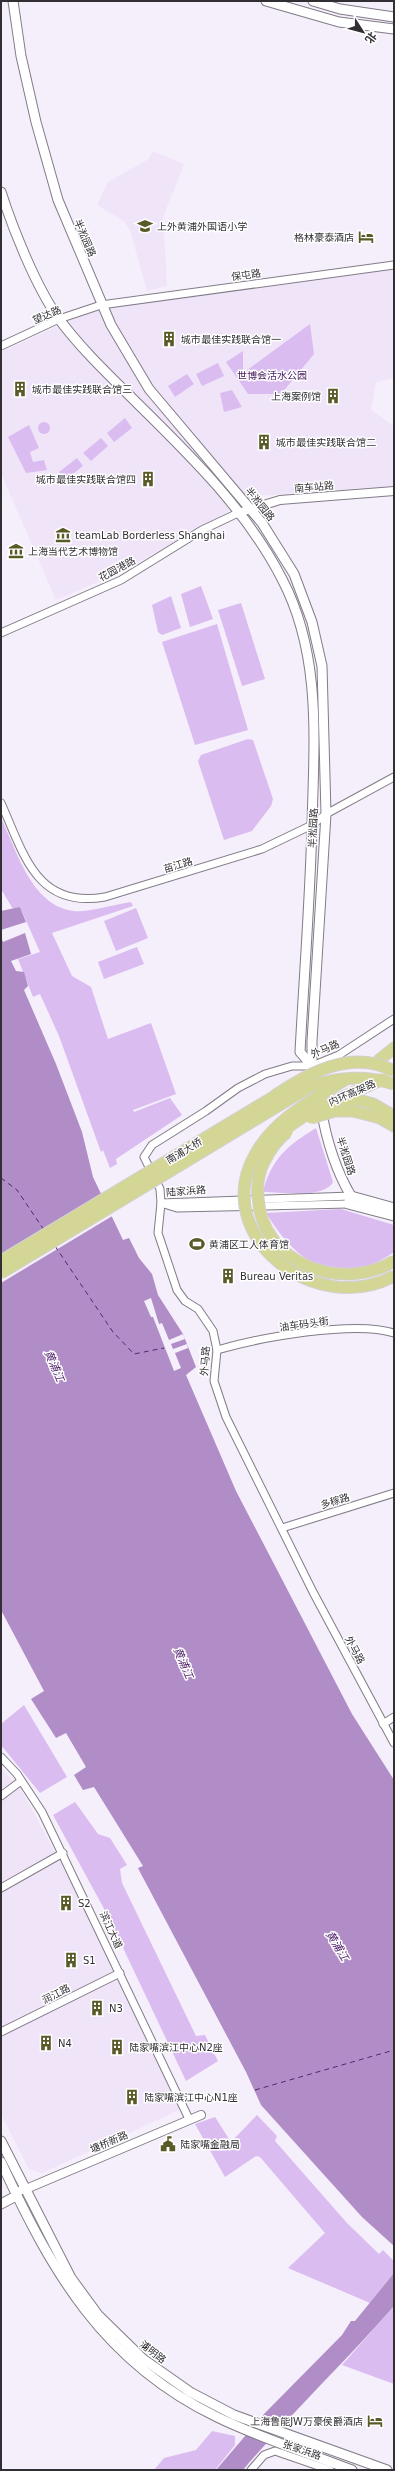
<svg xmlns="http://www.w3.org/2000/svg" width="395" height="2471" font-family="'DejaVu Sans','Noto Sans SC',sans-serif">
	<rect width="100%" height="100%" fill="#f5eefb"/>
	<g fill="#f0e4f8">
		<polygon points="153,151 184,164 163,217 167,286 147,291 130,230 124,221 97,205 108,182 149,159"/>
		<polygon points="394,269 394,378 376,382 371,410 394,426 394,486 255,496 123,571 56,600 1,473 1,352 93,310 148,299"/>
		<polygon points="1,1769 20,1788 65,1871 186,2107 42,2173 29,2169 1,2114"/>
	</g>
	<g fill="#dbbcf1">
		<polygon points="310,324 314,354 281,394 248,394 226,362 243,351 243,373"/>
		<polygon points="218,363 224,376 202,386 196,374"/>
		<polygon points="187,374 194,384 175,397 168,386"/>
		<polygon points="232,390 242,407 224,412 220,393"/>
		<polygon points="125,418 132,428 114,442 107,433"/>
		<circle cx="44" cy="428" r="6"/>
		<polygon points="29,425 39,448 30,452 33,462 44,460 47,470 26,473 8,437"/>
		<polygon points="101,438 108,446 91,461 83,453"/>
		<polygon points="77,458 83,466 65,480 59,472"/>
		<polygon points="201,586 213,619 190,627 181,594"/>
		<polygon points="171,596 181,628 162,635 158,632 152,605"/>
		<polygon points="241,603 265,679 242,686 218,610"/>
		<polygon points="217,624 248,730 195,745 162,642"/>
		<polygon points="248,739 253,740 273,799 271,806 252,831 224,840 198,761 201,755"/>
		<path d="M1,818c16,33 30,87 72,93 15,2 42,-7 58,-9l2,4 -81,27 20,43 19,11 17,52 43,-16 25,71 -43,16 1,2 36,-14 12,17 -66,44 1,5 -7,4 -7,-18 -2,2 -42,-116 -19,-42 -7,3 -15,-38 22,-7 -20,-45 -7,2 -12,-20z"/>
		<polygon points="136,908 148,938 116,951 104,921"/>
		<polygon points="137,947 144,964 104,979 98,962"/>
		<path d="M316,1128l17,54c-9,17 -52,10 -70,10 8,-33 25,-47 53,-64z"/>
		<path d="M341,1209l53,16v27c-56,39 -96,13 -128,-39z"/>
		<polygon points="24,1705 67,1777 40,1793 1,1745 1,1724"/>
		<polygon points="75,1802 98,1834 110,1838 127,1865 120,1869 122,1883 196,2036 205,2035 218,2061 186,2081 108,1916 53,1815"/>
		<polygon points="257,2115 277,2136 275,2141 347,2223 379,2254 383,2250 394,2261 394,2273 370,2303 288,2268 325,2233 260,2157 256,2156 225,2177 195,2124 215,2117 231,2142"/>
		<polygon points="394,2306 394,2384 342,2365"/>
		<polygon points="212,2431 235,2436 235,2445 215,2470 154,2470 164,2458 196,2450"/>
	</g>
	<g fill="#b08dc7">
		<polygon points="20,907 26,922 1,930 1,911"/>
		<polygon points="25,933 31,954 11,961 16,971 24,972 28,986 24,990 56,1064 82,1132 93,1177 123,1240 129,1238 139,1258 152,1274 158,1295 183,1334 196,1367 186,1375 236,1491 352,1714 394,1780 394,2246 362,2217 261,2105 246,2072 140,1872 138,1868 143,1866 94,1787 83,1790 74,1775 86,1767 66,1733 56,1738 31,1699 44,1691 1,1610 1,937 3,942"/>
		<path d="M394,2273v33c-49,56 -103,107 -151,164h-27l48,-56 78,-79 9,-14h4z"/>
	</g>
	<g fill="#f5eefb">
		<polygon points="103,1193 114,1215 1,1283 1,1254"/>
		<polygon points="151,1298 159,1324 162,1323 169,1340 183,1334 185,1339 171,1344 173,1349 187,1344 188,1348 175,1353 181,1368 174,1371 153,1317 151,1317 144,1301"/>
	</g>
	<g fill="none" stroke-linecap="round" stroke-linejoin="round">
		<g stroke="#54276e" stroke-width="1" stroke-dasharray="5 4" stroke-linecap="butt">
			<polyline points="1,1178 17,1190 44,1230"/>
			<polyline points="55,1246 113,1332 134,1354 164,1348"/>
			<polyline points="255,2090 394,2050"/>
		</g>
		<g stroke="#827c87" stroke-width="9">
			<g id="minor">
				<polyline points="1,346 59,319 101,305 394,265"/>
				<polyline points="1,633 121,580 202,530 238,513"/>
				<path d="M1,803c23,51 35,106 104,94l157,-48 50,-24 14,-11 68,-37"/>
				<polyline points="394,1019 339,1055 312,1066 292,1066 265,1074 238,1088 206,1111 152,1145 144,1157 160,1189 161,1203 158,1233 177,1290 185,1301 198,1309 213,1331 217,1350 214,1381 226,1417 313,1592 394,1743"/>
				<polyline points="161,1203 351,1196"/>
				<polyline points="164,1204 177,1208 348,1204"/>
				<path d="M217,1350c41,-12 137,-30 177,-17"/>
				<polyline points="282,1528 394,1493"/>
				<polyline points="383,1724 394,1717"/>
				<polyline points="1,1757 17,1774 42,1812 189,2119"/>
				<polyline points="1,1796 21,1781"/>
				<polyline points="1,1888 63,1853"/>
				<polyline points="1,2032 120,1973"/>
				<polyline points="251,2470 264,2455 275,2451 330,2470"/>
			</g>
		</g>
		<g stroke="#827c87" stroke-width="10">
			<g id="tertiary">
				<polyline points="238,513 280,500 394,491"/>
				<polyline points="15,2192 26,2189 201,2115"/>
			</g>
		</g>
		<g stroke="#827c87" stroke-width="11">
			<g id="secondary">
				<polyline points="13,1 21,56 36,122 58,200 111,325 149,389 262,523 294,574 312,622 322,666 326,814 312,1041 312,1066 315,1078"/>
				<polyline points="266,1 339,22 394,29"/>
				<polyline points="313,1 340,9 394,17"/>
				<path d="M1,192c12,37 35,95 58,127 23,31 52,58 79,85 53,52 110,108 144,175 40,76 32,163 30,246 -2,76 -8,152 -12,227l12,14"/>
				<path d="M321,1108c5,30 14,61 30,88l-3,8 46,12"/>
				<polyline points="351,1196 394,1208"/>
				<polyline points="1,2141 71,2278 98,2315 143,2359 190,2392 234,2415 387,2470"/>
				<path d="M1,2162c51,110 102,200 216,255 43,21 91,36 135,53"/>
				<polyline points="1,2204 16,2196"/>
			</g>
		</g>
		<g stroke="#d2d1d2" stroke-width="13">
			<g id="trunk">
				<polyline points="379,1060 394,1048"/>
				<polyline points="373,1104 394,1116"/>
				<polyline points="353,1111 380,1118 394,1126"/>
			</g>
		</g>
		<use href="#minor" stroke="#fff" stroke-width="7"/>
		<use href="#tertiary" stroke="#fff" stroke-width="8"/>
		<use href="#secondary" stroke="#fff" stroke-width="9"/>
		<use href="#trunk" stroke="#d4d696" stroke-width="11"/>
		<g stroke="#d2d1d2" stroke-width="13" stroke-linecap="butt">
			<g id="trunk-bridge">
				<path d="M346,1079c-33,21 -70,39 -90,74 -48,81 59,166 138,123"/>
				<polyline points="342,1100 359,1100 373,1104"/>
				<polyline points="311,1118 335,1111 353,1111"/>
				<path d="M287,1132c-9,7 -17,18 -22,28 -7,13 -8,24 -7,38 4,66 84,95 136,63"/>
				<polyline points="278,1134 310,1112 383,1079"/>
				<path d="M1,1261l269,-162c36,-25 81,-51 124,-28"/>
				<path d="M1,1273l310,-187c29,-9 54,-11 83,-2"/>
			</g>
		</g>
		<use href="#trunk-bridge" stroke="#d4d696" stroke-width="11"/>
	</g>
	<defs>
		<g id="school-bare" transform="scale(1.2)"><path d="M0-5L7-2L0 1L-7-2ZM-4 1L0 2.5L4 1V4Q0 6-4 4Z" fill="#595a27" stroke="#fff" stroke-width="2.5" paint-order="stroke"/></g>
		<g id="hotel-bare" transform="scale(1.2)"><path d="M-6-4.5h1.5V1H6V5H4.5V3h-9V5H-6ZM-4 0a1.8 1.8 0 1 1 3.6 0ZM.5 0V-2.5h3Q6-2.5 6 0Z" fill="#595a27" stroke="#fff" stroke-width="2.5" paint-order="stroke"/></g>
		<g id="building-bare" transform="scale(1.2)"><path d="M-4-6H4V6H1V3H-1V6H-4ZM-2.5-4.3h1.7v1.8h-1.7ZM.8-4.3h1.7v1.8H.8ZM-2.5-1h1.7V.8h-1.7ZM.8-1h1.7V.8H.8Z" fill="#595a27" stroke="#fff" stroke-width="2.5" paint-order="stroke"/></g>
		<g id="museum-bare" transform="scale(1.2)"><path d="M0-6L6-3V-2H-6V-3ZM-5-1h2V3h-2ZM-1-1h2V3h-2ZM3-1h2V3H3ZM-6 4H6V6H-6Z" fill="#595a27" stroke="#fff" stroke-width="2.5" paint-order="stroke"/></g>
		<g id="stadium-bare" transform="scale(1.2)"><path d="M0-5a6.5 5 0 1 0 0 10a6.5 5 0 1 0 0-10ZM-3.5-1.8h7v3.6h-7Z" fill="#595a27" stroke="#fff" stroke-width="2.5" paint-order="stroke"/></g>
		<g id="civic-bare" transform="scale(1.2)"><path d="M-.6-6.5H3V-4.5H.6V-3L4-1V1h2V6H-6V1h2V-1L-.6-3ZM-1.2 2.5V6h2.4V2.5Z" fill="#595a27" stroke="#fff" stroke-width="2.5" paint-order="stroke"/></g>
	</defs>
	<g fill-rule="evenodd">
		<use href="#school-bare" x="145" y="226"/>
		<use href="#hotel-bare" x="366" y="237"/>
		<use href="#building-bare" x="169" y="339"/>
		<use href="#building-bare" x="20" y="389"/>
		<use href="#building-bare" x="333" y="396"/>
		<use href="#building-bare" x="264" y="442"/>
		<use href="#building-bare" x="148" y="479"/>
		<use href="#museum-bare" x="63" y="535"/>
		<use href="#museum-bare" x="16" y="551"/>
		<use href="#stadium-bare" x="197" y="1244"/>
		<use href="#building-bare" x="228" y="1276"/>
		<use href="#building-bare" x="66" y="1903"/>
		<use href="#building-bare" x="71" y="1960"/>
		<use href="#building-bare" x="97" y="2008"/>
		<use href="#building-bare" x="46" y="2043"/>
		<use href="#building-bare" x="117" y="2047"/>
		<use href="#building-bare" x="132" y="2097"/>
		<use href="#civic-bare" x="168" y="2144"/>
		<use href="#hotel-bare" x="375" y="2421"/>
	</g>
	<g text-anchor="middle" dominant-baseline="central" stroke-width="3" stroke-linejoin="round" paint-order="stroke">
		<g font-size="10" fill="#322f34" stroke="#fff" text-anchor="start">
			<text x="157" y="226">上外黄浦外国语小学</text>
			<text x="354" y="237" text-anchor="end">格林豪泰酒店</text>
			<text x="181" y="339">城市最佳实践联合馆一</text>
			<text x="32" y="389">城市最佳实践联合馆三</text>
			<text x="321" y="396" text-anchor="end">上海案例馆</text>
			<text x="276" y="442">城市最佳实践联合馆二</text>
			<text x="136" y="479" text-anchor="end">城市最佳实践联合馆四</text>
			<text x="75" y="535">teamLab Borderless Shanghai</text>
			<text x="28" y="551">上海当代艺术博物馆</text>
			<text x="209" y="1244">黄浦区工人体育馆</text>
			<text x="240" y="1276">Bureau Veritas</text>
			<text x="78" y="1903">S2</text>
			<text x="83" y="1960">S1</text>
			<text x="109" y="2008">N3</text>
			<text x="58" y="2043">N4</text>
			<text x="129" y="2047">陆家嘴滨江中心N2座</text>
			<text x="144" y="2097">陆家嘴滨江中心N1座</text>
			<text x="180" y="2144">陆家嘴金融局</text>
			<text x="363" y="2421" text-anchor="end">上海鲁能JW万豪侯爵酒店</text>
		</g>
		<g font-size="10" fill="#322f34" stroke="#fff">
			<text transform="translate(85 238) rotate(67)">半淞园路</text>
			<text transform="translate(246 275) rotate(-8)">保屯路</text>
			<text transform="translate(47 315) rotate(-23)">望达路</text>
			<text transform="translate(314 487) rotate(-5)">南车站路</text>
			<text transform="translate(260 504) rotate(51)">半淞园路</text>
			<text transform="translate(117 569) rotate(-28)">花园港路</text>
			<text transform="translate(313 828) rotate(-87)">半淞园路</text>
			<text transform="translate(178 865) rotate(-17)">苗江路</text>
			<text transform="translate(325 1049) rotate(-23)">外马路</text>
			<text transform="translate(352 1093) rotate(-24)">内环高架路</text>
			<text transform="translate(184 1151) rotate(-31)">南浦大桥</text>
			<text transform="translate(346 1156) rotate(72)">半淞园路</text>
			<text transform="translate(186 1191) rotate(-4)">陆家浜路</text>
			<text transform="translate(304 1324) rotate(-8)">油车码头街</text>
			<text transform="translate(205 1361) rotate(-86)">外马路</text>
			<text transform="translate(335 1501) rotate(-17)">多稼路</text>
			<text transform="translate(355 1650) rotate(62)">外马路</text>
			<text transform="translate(111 1930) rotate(65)">滨江大道</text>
			<text transform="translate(56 1994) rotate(-27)">润江路</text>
			<text transform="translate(109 2142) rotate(-23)">塘桥新路</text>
			<text transform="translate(153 2352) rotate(38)">浦明路</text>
			<text transform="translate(302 2450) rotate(19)">张家浜路</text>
		</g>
		<g font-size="10" fill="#45175d" stroke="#fff">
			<text x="272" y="375">世博会活水公园</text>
		</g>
		<g font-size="11" font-style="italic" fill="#54276e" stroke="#fff">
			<text transform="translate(54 1366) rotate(67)">黄浦江</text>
			<text transform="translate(183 1663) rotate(67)">黄浦江</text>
			<text transform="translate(337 1946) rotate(59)">黄浦江</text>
		</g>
	</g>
	<rect width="395" height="2471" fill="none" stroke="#322f34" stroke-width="4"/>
	<g transform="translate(363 32) rotate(126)" stroke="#ffffff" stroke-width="3" paint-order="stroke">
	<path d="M0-3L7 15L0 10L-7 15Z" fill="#322f34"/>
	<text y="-6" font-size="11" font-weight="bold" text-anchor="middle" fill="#322f34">北</text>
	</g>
</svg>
